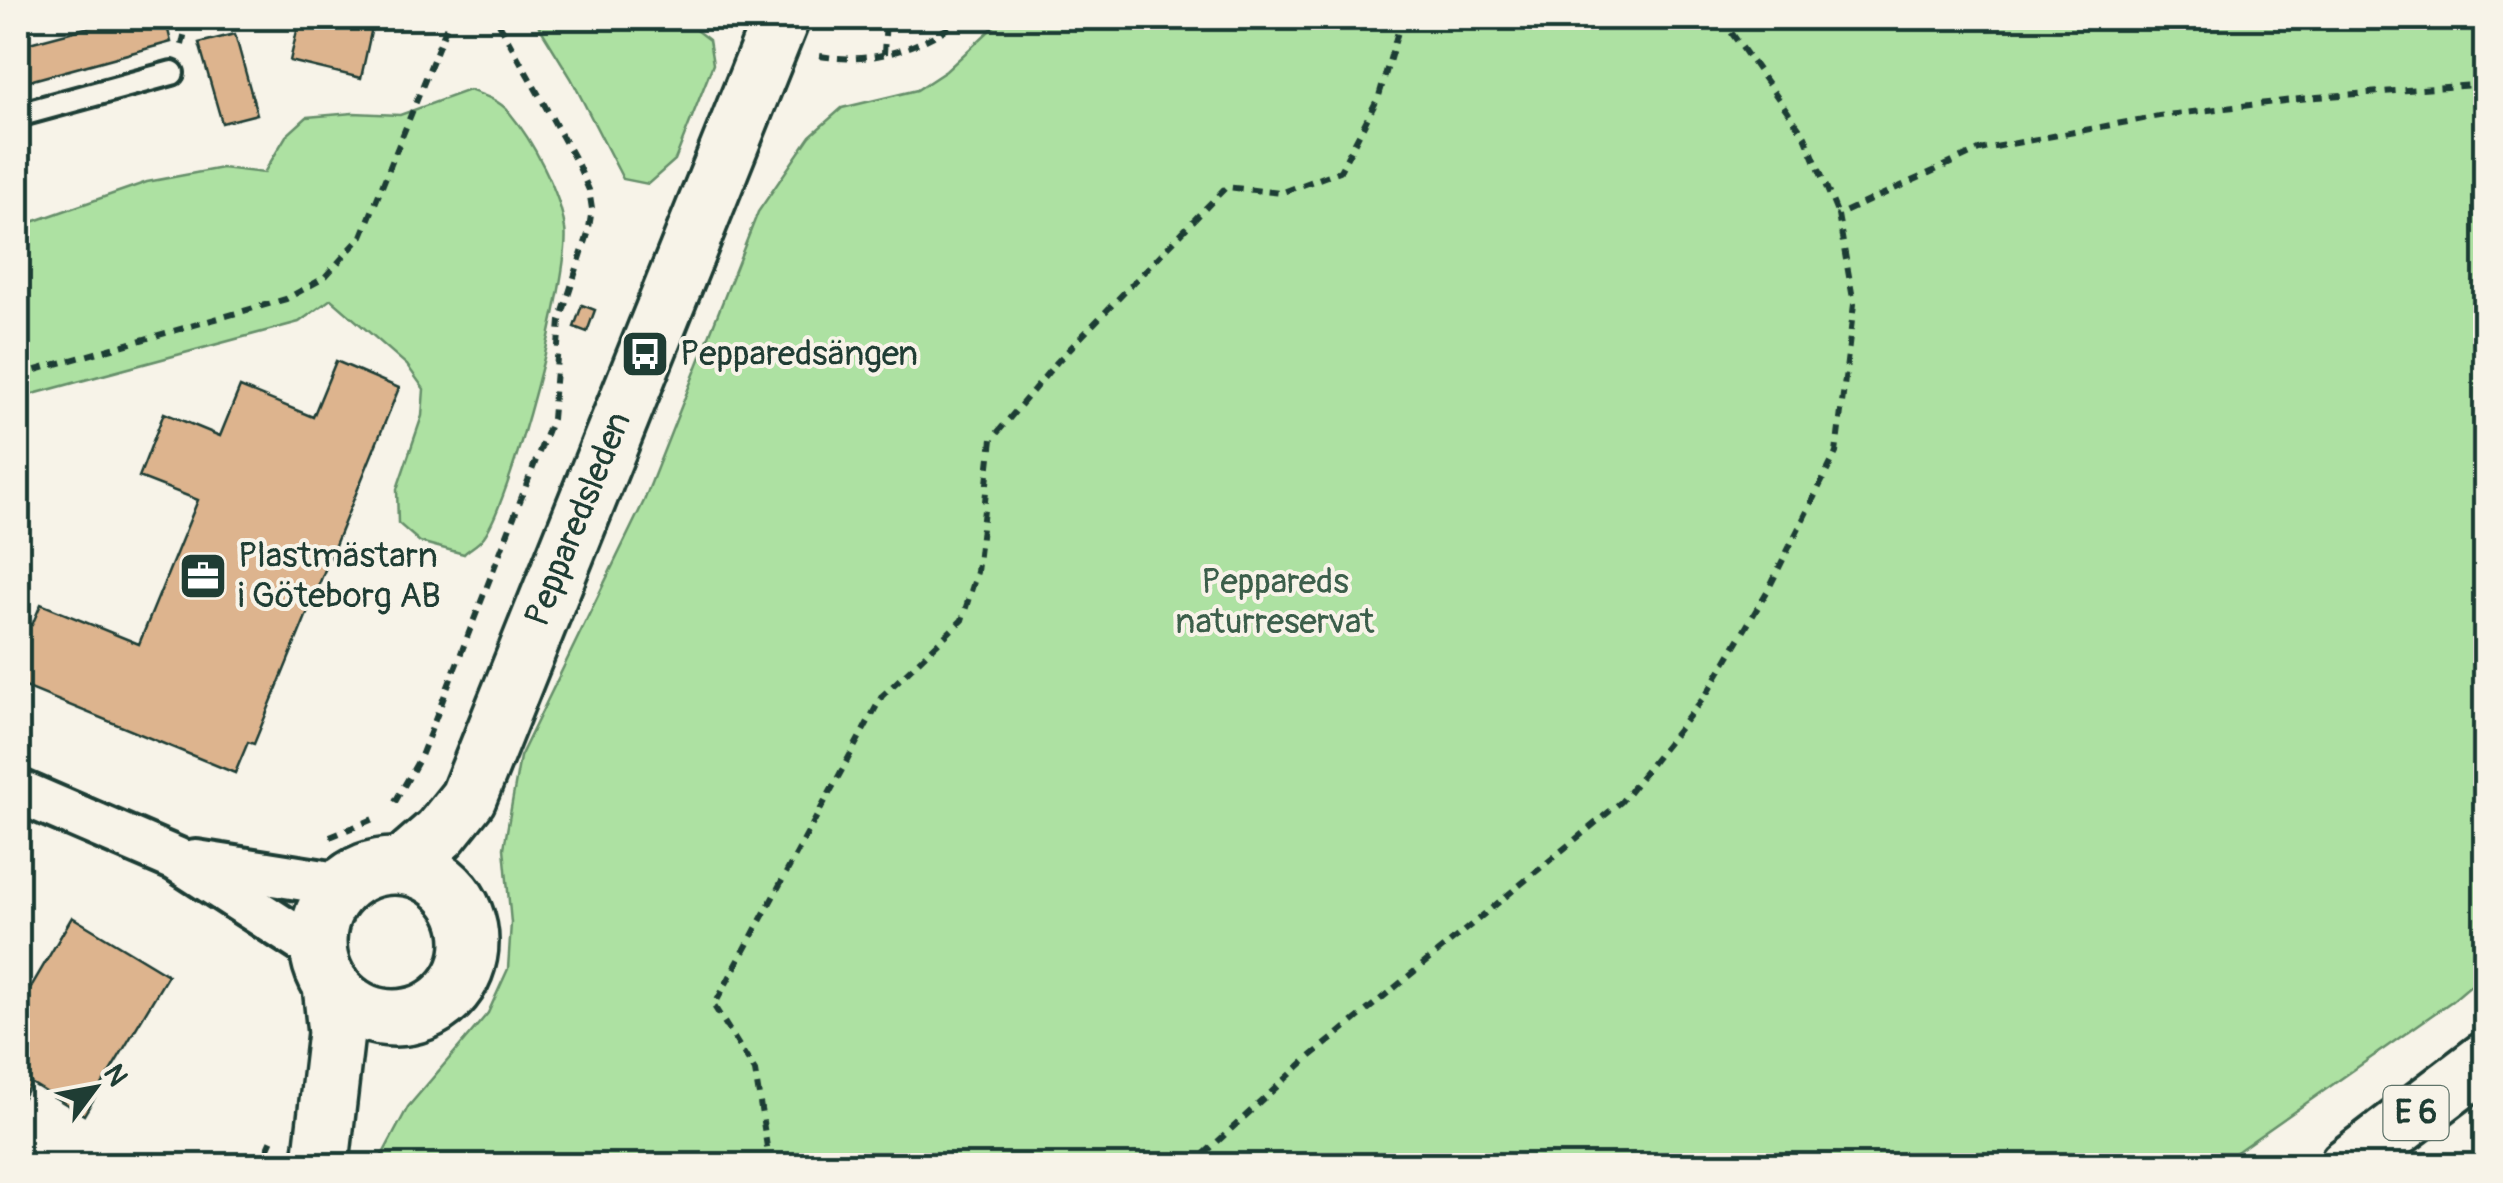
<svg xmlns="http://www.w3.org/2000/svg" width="2503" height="1183" font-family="Pangolin,sans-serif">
	<rect width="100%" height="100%" fill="#f7f3e8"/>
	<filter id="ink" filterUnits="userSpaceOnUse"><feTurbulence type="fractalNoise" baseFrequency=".01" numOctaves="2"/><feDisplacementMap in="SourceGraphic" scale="20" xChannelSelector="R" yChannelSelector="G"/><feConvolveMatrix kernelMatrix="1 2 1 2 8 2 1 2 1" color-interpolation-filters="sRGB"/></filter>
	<g filter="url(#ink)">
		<g fill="#ade1a2" stroke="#668f6b" stroke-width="2.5">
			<polygon points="534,18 680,18 709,40 713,64 675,160 648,184 623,179 571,78"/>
			<polygon points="1003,18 2485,18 2485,973 2452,1001 2218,1165 377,1165 408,1107 488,1013 508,969 511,923 504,848 520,757 644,501 758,212 810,136 842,108 917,90 946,71"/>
			<path d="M469,90c14,5 30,10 40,22 24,29 51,80 56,117 7,41 -56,280 -83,310 -5,6 -13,10 -18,15l-44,-12 -22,-19 -1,-34 25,-73 2,-27 -17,-24 -76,-66 -32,23 -281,76v-171l129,-45 75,-14 42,5 22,-37 21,-19 46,-4 47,2z"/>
		</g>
		<g fill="#ddb48e" stroke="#1f3d34" stroke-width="2.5">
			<polygon points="123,18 165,18 171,42 18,84 18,46"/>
			<polygon points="300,18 374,18 361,78 290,61"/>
			<polygon points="235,34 257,114 222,123 199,43"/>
			<polygon points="582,305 595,310 587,332 574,327"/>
			<polygon points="336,361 399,388 254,744 248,742 235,773 18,684 18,623 19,620 32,625 41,604 139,644 198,500 139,477 164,413 220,436 240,387 313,417"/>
			<polygon points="72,917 168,975 84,1115 31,1083 18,1106 18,1009"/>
		</g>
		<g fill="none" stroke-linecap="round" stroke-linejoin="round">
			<g stroke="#1f3d34" stroke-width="30">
				<polyline id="service" points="18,115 172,73"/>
			</g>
			<g stroke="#1f3d34" stroke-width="50">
				<g id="minor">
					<polyline points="18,791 176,859 318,951"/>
					<polyline points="196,862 343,885"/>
				</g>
			</g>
			<g stroke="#1f3d34" stroke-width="62">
				<g id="tertiary">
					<circle cx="394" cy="942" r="76"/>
					<polyline points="402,866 440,833 468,798 781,18"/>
					<polyline points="322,1154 336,1033 331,985"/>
				</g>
			</g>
			<g stroke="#1f3d34" stroke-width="62">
				<polyline id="motorway" points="2347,1166 2486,1060"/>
			</g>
			<g stroke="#1f3d34" stroke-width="6" stroke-dasharray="10 8" stroke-linecap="butt">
				<polyline points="1721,18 1805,136 1838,215"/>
				<polyline points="182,45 188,18"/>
				<polyline points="884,54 886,18"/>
				<path d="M820,56c54,9 99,-8 144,-38"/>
				<polyline points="18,375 286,299 324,278 362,236 450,18"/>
				<polyline points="395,802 421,756 552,419 560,321 588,234 592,209 589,190 578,165 496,18"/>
				<polyline points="330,837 378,817"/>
				<polyline points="260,1166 272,1139"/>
				<polyline points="770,1166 755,1071 714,1006 882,696 962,620 977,572 992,439 1057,362 1226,187 1281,193 1340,171 1379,96 1402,18"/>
				<polyline points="1191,1166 1305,1061 1621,802 1706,695 1768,590 1836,453 1854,304 1838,215 1979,150 2159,116 2317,97 2486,84"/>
			</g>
			<use href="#service" stroke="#f7f3e8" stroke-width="22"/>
			<use href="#minor" stroke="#f7f3e8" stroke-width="42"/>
			<use href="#tertiary" stroke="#f7f3e8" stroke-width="55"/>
			<use href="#motorway" stroke="#f7f3e8" stroke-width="55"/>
		</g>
	</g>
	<defs>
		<g id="bus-square" transform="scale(2.5)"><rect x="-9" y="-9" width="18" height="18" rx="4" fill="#1f3d34" stroke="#f7f3e8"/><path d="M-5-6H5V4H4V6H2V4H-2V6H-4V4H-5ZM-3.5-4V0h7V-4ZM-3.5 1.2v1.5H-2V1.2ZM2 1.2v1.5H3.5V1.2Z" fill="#fff"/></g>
		<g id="office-square" transform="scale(2.5)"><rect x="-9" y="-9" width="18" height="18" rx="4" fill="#1f3d34" stroke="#f7f3e8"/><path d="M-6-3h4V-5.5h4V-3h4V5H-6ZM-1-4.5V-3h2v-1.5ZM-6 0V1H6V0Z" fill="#fff"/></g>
	</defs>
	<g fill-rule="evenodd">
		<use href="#bus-square" x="645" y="354"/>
		<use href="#office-square" x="203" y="576"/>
	</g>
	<g text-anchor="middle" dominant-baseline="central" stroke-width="8" stroke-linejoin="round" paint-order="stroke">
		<rect fill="#f7f3e8" stroke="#60746a" stroke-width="2.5" x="2383.5" y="1086" width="65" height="54" rx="8"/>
		<g font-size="32" font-weight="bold" fill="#1f3d34">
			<text x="2416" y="1113">E 6</text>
		</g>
		<g font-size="35" fill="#1f3d34" stroke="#f7f3e8" text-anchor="start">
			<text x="680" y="354">Pepparedsängen</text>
			<text x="238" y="556">Plastmästarn<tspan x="238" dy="40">i Göteborg AB</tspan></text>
		</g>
		<g font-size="35" fill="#1f3d34" stroke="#f7f3e8">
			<text transform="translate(578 519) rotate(-68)">Pepparedsleden</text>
		</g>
		<g font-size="35" fill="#3b5e4a" stroke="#f7f3e8">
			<text x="1275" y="582">Peppareds<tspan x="1275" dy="40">naturreservat</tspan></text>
		</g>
	</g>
	<rect width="2503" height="1183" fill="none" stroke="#f7f3e8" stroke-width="60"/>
	<rect x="30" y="30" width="2443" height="1123" fill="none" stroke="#1f3d34" stroke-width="4" filter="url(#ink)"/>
	<g transform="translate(95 1088) rotate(58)" stroke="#f7f3e8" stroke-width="8" paint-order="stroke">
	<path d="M0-8L18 38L0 25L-18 38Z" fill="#1f3d34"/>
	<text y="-15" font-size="28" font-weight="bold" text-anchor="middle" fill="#1f3d34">N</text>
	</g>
</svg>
